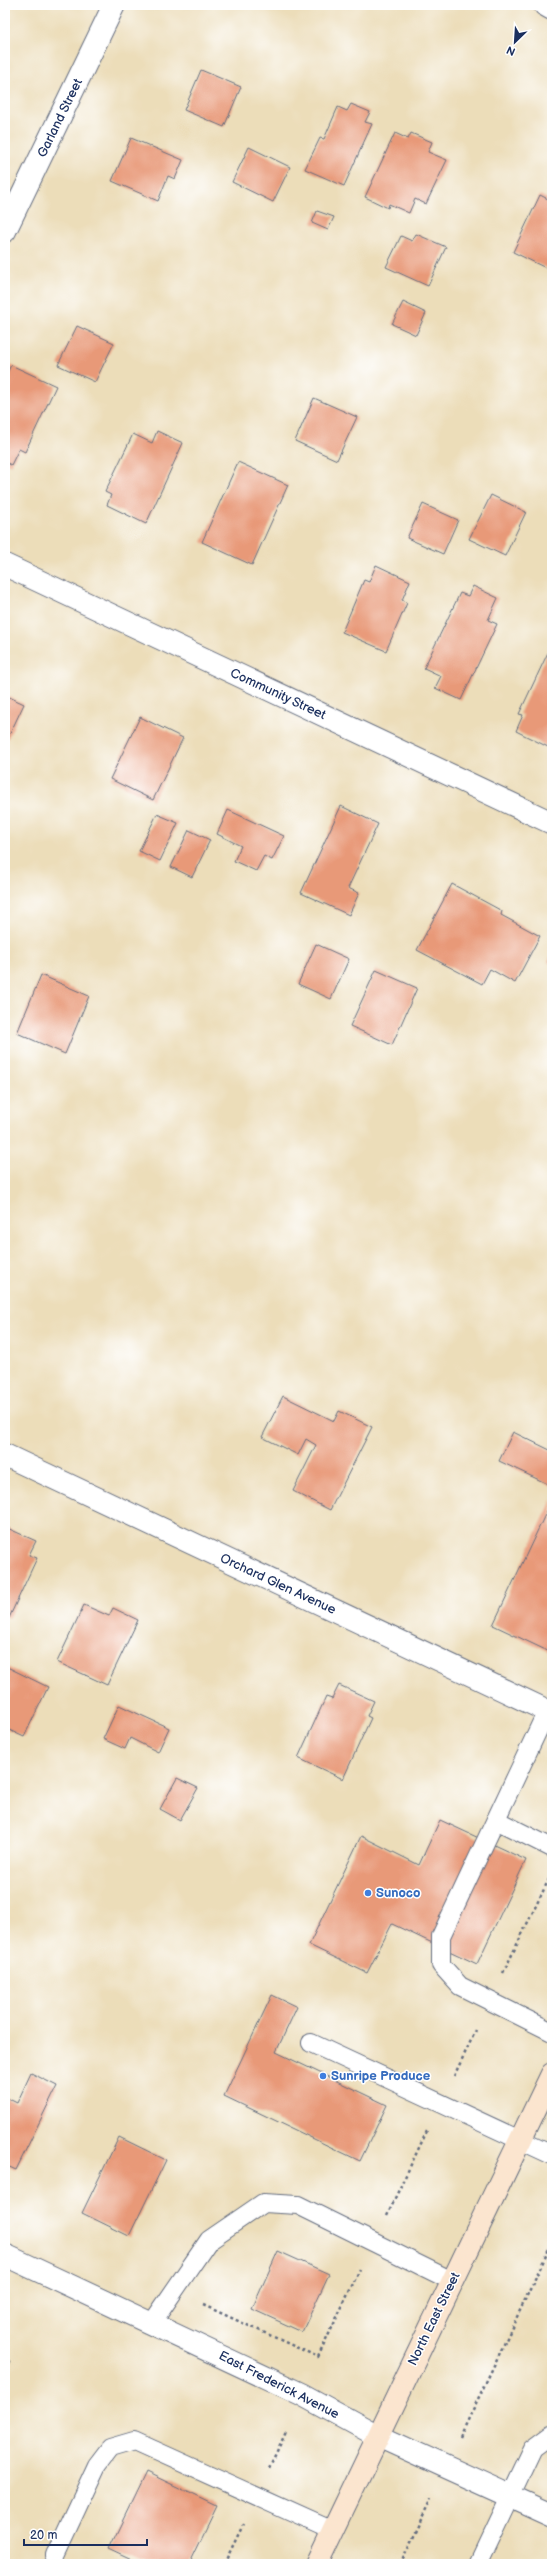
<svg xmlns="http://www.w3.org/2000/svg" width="557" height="2569" font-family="'Balsamiq Sans',sans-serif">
	<rect width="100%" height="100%" fill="#fff"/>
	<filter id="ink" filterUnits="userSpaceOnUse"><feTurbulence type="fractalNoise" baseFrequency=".025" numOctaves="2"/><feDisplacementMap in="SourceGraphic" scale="8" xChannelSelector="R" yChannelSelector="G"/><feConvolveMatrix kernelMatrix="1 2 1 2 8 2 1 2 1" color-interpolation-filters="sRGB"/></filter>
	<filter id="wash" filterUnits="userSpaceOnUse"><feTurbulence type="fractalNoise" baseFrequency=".012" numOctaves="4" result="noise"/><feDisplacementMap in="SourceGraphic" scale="16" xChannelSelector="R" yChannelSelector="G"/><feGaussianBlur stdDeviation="0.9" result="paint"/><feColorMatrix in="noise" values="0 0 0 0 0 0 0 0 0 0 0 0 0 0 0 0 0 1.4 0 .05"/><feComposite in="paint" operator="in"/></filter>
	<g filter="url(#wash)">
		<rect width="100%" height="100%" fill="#ecddb9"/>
		<g id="blocks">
			<g fill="#e89978">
				<polygon points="201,70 241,87 224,127 184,110"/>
				<polygon points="351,104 370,112 365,122 372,124 344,186 305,169 320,138 324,139 338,107 347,111"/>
				<polygon points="395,133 408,139 411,133 432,142 428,152 447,160 426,204 415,199 409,213 389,204 388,208 365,197"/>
				<polygon points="131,138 183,160 175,179 168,176 158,201 112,181"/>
				<polygon points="249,147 290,167 273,202 232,182"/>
				<polygon points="540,195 552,201 552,271 513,252"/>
				<polygon points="317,211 334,217 328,230 312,223"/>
				<polygon points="416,234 446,247 428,286 386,267 401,236 412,241"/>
				<polygon points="403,302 426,313 416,335 392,324"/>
				<polygon points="77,326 114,343 95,382 58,365"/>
				<polygon points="11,365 56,386 25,452 19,449 11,465 5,462 5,377"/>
				<polygon points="314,398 357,417 337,460 295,441"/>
				<polygon points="157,431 183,443 146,524 107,505 111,495 105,492 133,434 152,443"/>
				<polygon points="238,462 288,485 252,565 202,542"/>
				<polygon points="491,495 526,512 505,556 469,539"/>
				<polygon points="423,504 458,520 443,554 407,538"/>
				<polygon points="376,565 410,581 402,600 407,603 386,651 342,632 364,580 369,582"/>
				<polygon points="473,586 498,598 488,620 497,624 461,700 435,688 441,676 424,668 460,593 468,596"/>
				<polygon points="552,644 552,749 516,731 523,715 519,714"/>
				<polygon points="5,695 24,704 6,742 5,741"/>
				<polygon points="140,717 183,738 153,800 110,779"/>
				<polygon points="341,806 378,824 348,888 359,893 349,915 301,893"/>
				<polygon points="228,810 284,836 272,860 264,856 256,871 234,861 241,846 217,834"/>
				<polygon points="157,814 178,823 160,861 139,851"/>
				<polygon points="189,830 210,840 192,877 171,867"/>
				<polygon points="452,884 502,911 501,915 540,936 515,983 490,969 482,984 417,950"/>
				<polygon points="316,944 349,959 331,999 298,984"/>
				<polygon points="552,954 552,964 548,962"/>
				<polygon points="376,970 417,988 392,1045 350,1026"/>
				<polygon points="41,975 89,996 65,1054 17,1033"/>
				<polygon points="283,1396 334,1421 339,1411 372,1427 330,1510 293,1491 316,1445 306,1439 298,1455 262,1437"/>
				<polygon points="513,1432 552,1451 552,1486 499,1461"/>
				<polygon points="552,1500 552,1653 493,1625"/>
				<polygon points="5,1527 36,1541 29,1555 37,1558 9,1618 5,1616"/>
				<polygon points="84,1605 109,1616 113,1608 138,1620 107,1685 57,1662"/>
				<polygon points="5,1666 48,1687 24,1737 5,1728"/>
				<polygon points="339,1685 374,1701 367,1716 371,1718 343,1779 298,1758 326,1697 332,1699"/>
				<polygon points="119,1705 169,1728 158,1752 130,1738 125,1749 103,1739"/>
				<polygon points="177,1778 198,1788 180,1820 160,1809"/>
				<polygon points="440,1820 526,1860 477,1964 392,1924 367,1973 309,1945 361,1836 419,1865"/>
				<polygon points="272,1995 297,2007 276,2052 387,2105 360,2161 224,2096"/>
				<polygon points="31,2073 57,2086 16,2170 5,2165 5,2097 17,2103"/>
				<polygon points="119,2137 166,2160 129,2236 82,2213"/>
				<polygon points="278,2251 329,2274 302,2332 252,2309"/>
				<polygon points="5,2358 10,2361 5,2371"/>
				<polygon points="146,2472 217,2506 189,2564 141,2564 109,2549"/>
			</g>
		</g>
	</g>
	<g filter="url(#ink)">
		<use href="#blocks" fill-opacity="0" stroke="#646c7e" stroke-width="1"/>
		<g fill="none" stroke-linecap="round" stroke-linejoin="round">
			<g stroke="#646c7e" stroke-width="20">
				<g id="service">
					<polyline points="547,1711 441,1936 441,1965 460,1986 552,2032"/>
					<polyline points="496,1820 552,1848"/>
					<polyline points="311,2043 552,2155"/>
					<polyline points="152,2323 209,2240 263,2203 298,2205 452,2281"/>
					<polyline points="55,2555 97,2465 110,2448 134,2441 333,2531"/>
					<polyline points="478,2564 533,2448 552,2434"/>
				</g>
			</g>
			<g stroke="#646c7e" stroke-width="24">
				<g id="minor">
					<polyline points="545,5 552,9"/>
					<polyline points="5,231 114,5"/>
					<polyline points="5,565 552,823"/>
					<polyline points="5,1455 552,1713"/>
					<polyline points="5,2255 301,2394 378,2436 552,2515"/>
				</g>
			</g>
			<g stroke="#646c7e" stroke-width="24">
				<polyline id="secondary" points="317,2564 552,2074"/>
			</g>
			<g stroke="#646c7e" stroke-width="2.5" stroke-dasharray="3 3" stroke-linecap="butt">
				<polyline points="503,1973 549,1879"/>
				<polyline points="454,2076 476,2030"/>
				<polyline points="387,2215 427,2131"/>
				<polyline points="203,2305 318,2357 360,2269"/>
				<polyline points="460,2437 552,2243"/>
				<polyline points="269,2468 286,2432"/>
				<polyline points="224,2564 243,2525"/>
				<polyline points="400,2564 432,2498"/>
			</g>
			<use href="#service" stroke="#fff" stroke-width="18"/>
			<use href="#minor" stroke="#fff" stroke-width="22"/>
			<use href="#secondary" stroke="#fbe5cf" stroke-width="22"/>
		</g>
	</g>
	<g fill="#3f7fe0" stroke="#fff" stroke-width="1.5">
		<circle cx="368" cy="1893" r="4"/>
		<circle cx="323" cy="2076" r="4"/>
	</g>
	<g text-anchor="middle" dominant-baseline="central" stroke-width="3" stroke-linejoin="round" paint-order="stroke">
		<g font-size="13" fill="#1b2f5e" stroke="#fff">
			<text transform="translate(60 118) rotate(-64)">Garland Street</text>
			<text transform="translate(278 694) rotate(25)">Community Street</text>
			<text transform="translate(278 1584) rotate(25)">Orchard Glen Avenue</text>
			<text transform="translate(434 2319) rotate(-64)">North East Street</text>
			<text transform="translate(279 2385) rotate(27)">East Frederick Avenue</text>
		</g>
		<g font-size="13" font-weight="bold" fill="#366cbe" stroke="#fff" text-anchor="start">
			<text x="376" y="1893">Sunoco</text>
			<text x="331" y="2076">Sunripe Produce</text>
		</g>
	</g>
	<rect width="557" height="2569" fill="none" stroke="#fff" stroke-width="20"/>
	<g transform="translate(515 42) rotate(205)" stroke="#ffffff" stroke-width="3" paint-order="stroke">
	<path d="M0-3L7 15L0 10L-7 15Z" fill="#1b2f5e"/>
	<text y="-6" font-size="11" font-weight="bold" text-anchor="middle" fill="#1b2f5e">N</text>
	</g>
	<path d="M24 2539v6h123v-6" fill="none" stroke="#1b2f5e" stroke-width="2"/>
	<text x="30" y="2539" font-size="12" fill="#1b2f5e" stroke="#ffffff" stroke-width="3" paint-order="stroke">20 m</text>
</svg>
